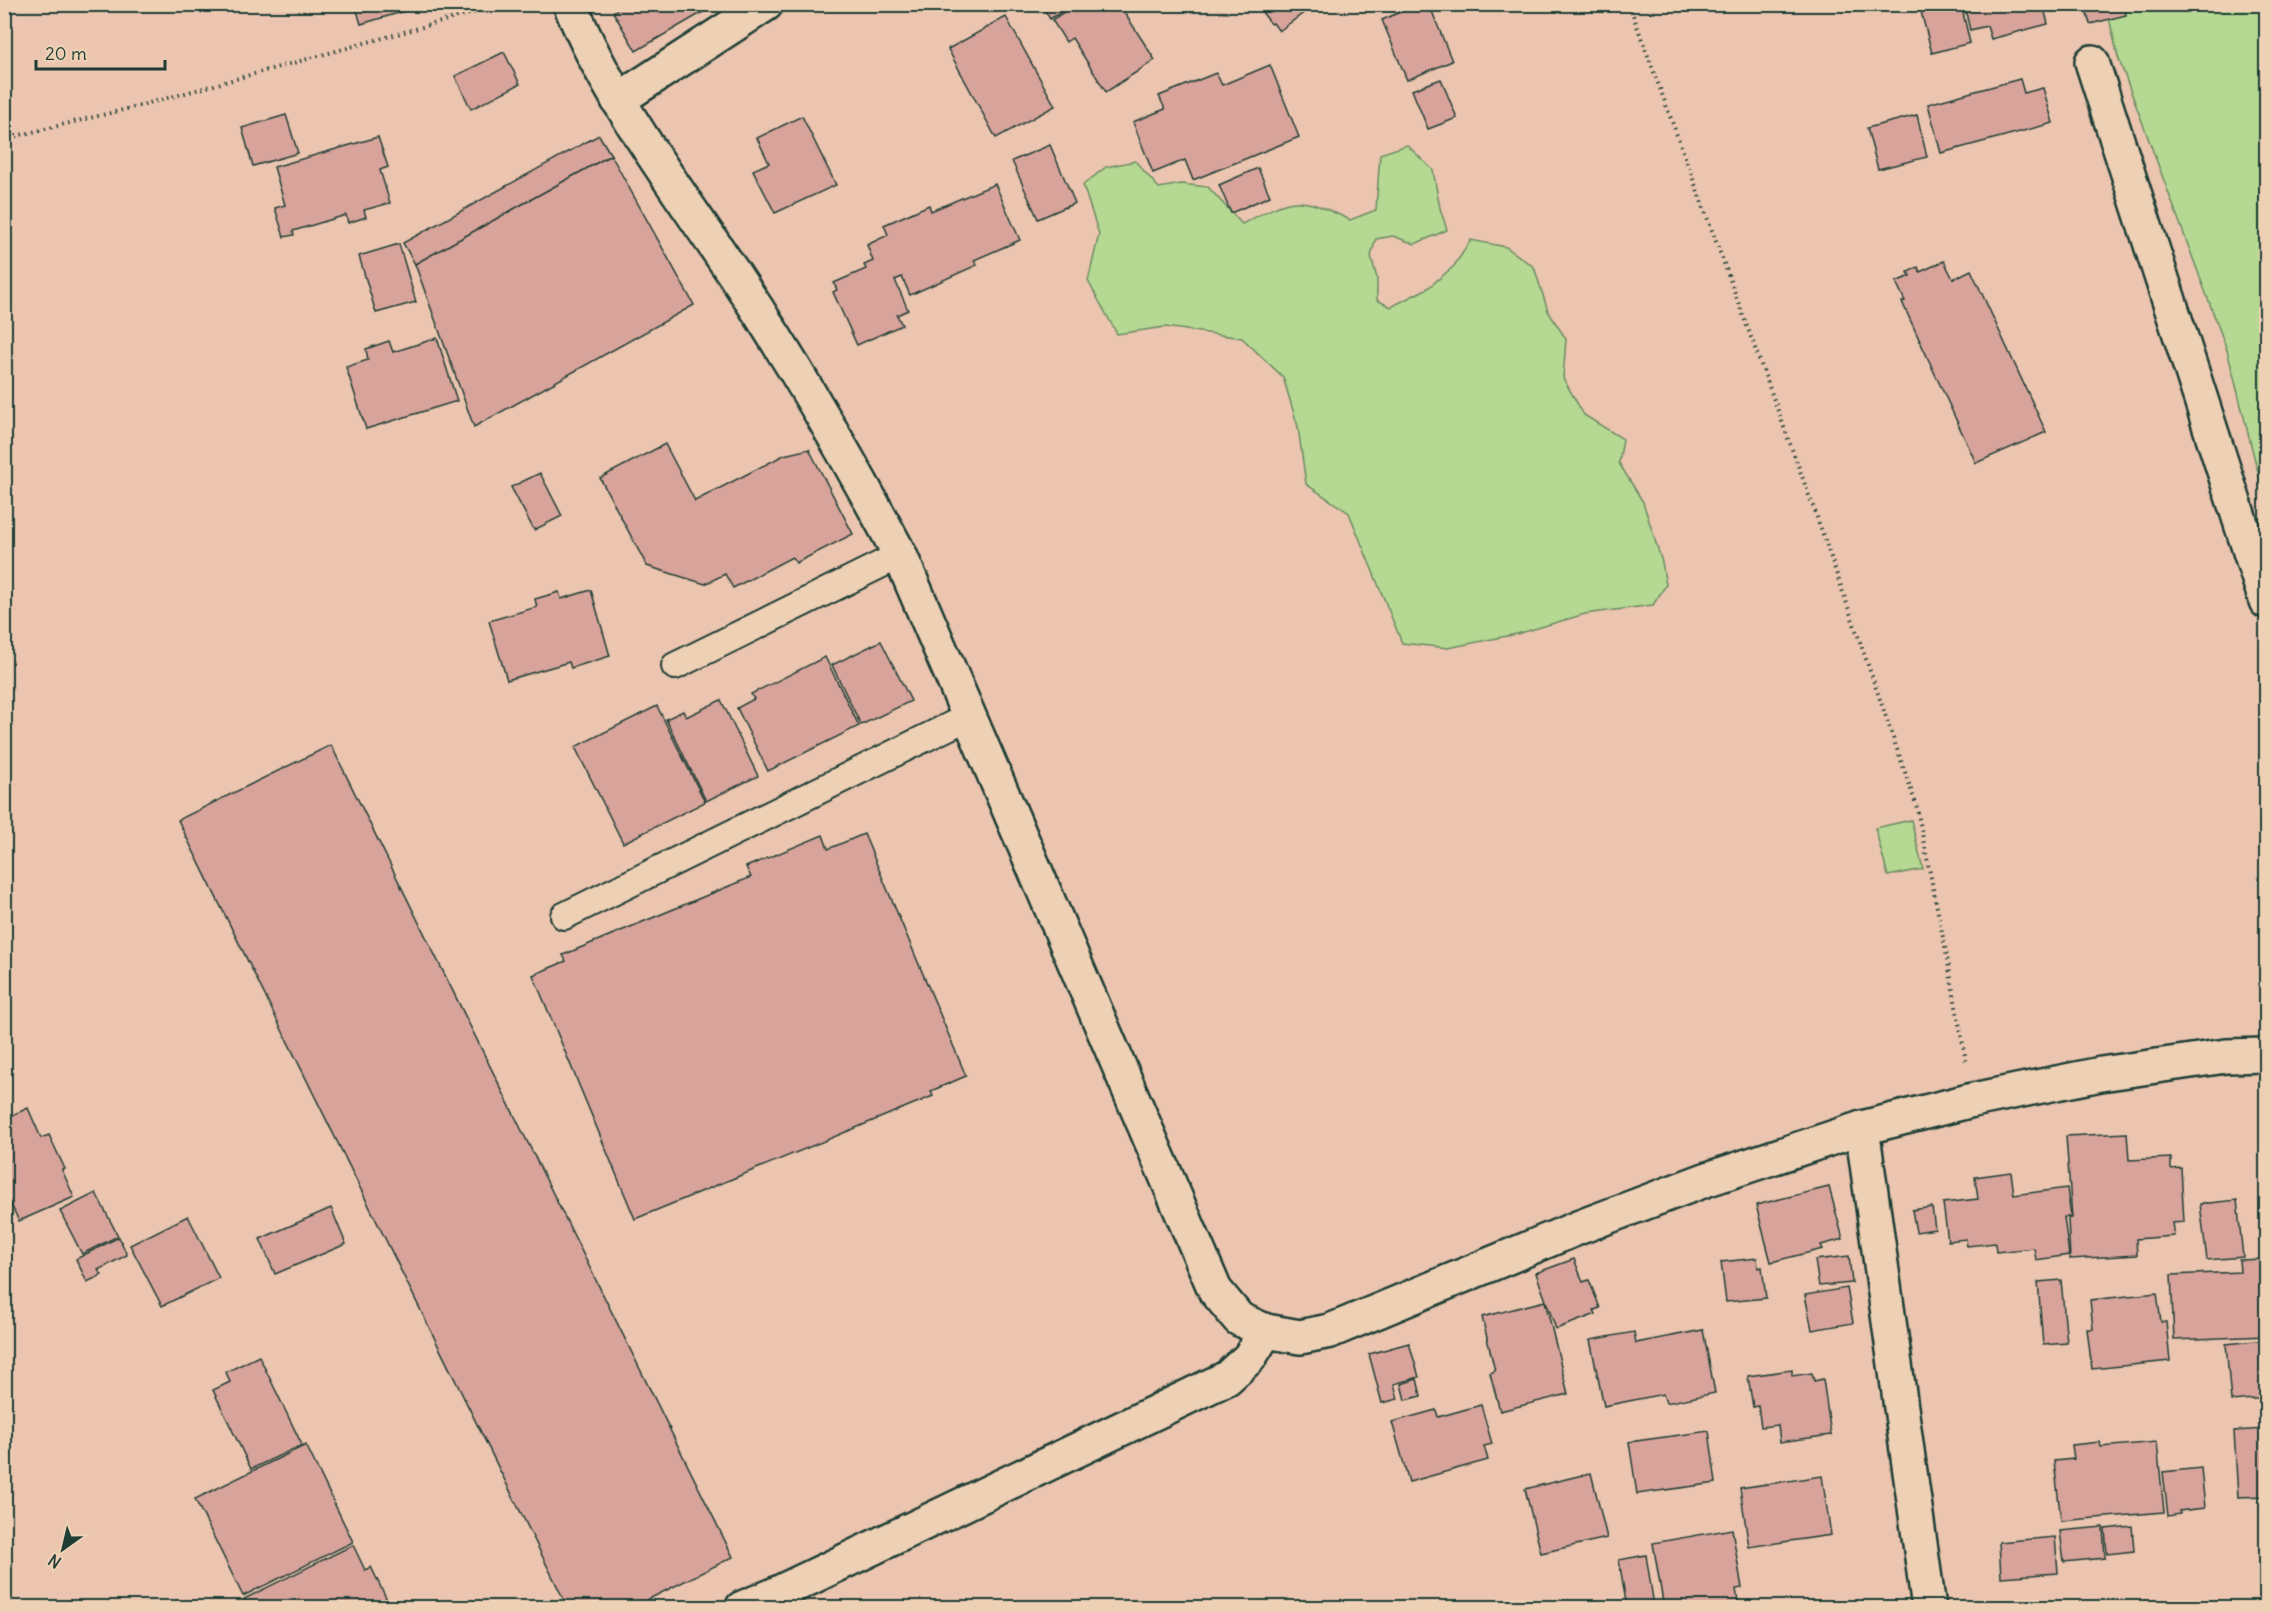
<svg xmlns="http://www.w3.org/2000/svg" width="2271" height="1612" font-family="Delius,sans-serif">
	<rect width="100%" height="100%" fill="#ebc5af"/>
	<filter id="ink" filterUnits="userSpaceOnUse"><feTurbulence type="fractalNoise" baseFrequency=".0167" numOctaves="2"/><feDisplacementMap in="SourceGraphic" scale="12" xChannelSelector="R" yChannelSelector="G"/><feConvolveMatrix kernelMatrix="1 2 1 2 8 2 1 2 1" color-interpolation-filters="sRGB"/></filter>
	<g filter="url(#ink)">
		<g fill="#b5d892" stroke="#6a8a63" stroke-width="1.5">
			<polygon points="2106,5 2266,5 2266,504 2227,350 2118,57"/>
			<path d="M1407,145l26,25 7,38 7,22 -32,14 -22,-8 -17,3 -5,17 6,22v22l14,7 37,-19 26,-22 17,-26 35,7 28,20 14,44 18,28 -3,39 21,37 39,24 -4,24 24,39 19,60 4,23 -13,20 -68,9 -68,20 -69,14 -46,-5 -53,-130 -43,-29 -8,-57 -15,-50 -41,-39 -77,-11 -48,7 -29,-53 11,-47 -16,-49 23,-18 29,-6 24,27 22,-4 27,3 34,37c51,-27 56,-30 108,-4l26,-10 4,-56z"/>
			<polygon points="1911,820 1923,869 1888,876 1875,828"/>
		</g>
		<g fill="#d8a39b" stroke="#1f3d34" stroke-width="1.5">
			<polygon points="355,4 429,4 361,24"/>
			<polygon points="626,4 717,4 636,51 613,12"/>
			<polygon points="1041,4 1074,4 1050,19"/>
			<polygon points="1076,4 1119,4 1155,60 1106,92 1072,38 1066,42 1052,20"/>
			<polygon points="1256,4 1316,4 1279,31 1273,23 1271,24"/>
			<polygon points="1419,4 1429,4 1452,61 1407,80 1382,20"/>
			<polygon points="1919,4 1961,4 1970,43 1932,53"/>
			<polygon points="1964,4 2043,4 2048,24 1991,39 1987,26 1970,30"/>
			<polygon points="2084,4 2124,4 2126,15 2090,24"/>
			<polygon points="1006,17 1055,106 996,138 948,49"/>
			<polygon points="504,52 520,84 471,109 455,76"/>
			<polygon points="1270,65 1299,137 1193,180 1185,160 1153,173 1133,122 1165,109 1159,96 1216,73 1222,85"/>
			<polygon points="1441,79 1457,118 1428,129 1412,90"/>
			<polygon points="2020,79 2024,93 2043,88 2053,123 1941,153 1928,104"/>
			<polygon points="286,115 298,153 253,166 242,128"/>
			<polygon points="1917,115 1927,157 1878,169 1867,128"/>
			<polygon points="802,116 836,185 775,213 753,170 769,163 757,138"/>
			<polygon points="599,135 611,155 415,264 403,243"/>
			<polygon points="378,137 388,167 380,170 390,203 364,210 366,217 348,223 346,215 293,231 294,235 284,237 275,208 285,205 274,167"/>
			<polygon points="1050,145 1075,203 1038,219 1012,161"/>
			<polygon points="611,155 694,305 474,427 415,264"/>
			<polygon points="1258,168 1270,196 1231,213 1219,185"/>
			<polygon points="995,184 1020,240 974,260 977,265 910,295 902,277 895,280 908,310 897,315 902,325 857,345 833,292 837,290 834,283 866,269 864,265 873,261 867,245 888,235 884,225 929,205 931,211"/>
			<polygon points="399,244 416,302 376,313 359,256"/>
			<polygon points="1944,261 1953,279 1971,270 2046,432 1976,463 1902,302 1905,301 1896,282 1910,276 1908,272 1918,267 1920,272"/>
			<polygon points="437,338 457,401 366,429 346,367 368,360 366,349 389,341 393,352"/>
			<polygon points="665,444 695,501 784,455 809,449 853,534 796,563 792,557 733,588 725,574 705,584 647,566 600,478"/>
			<polygon points="540,473 562,516 534,530 511,487"/>
			<polygon points="591,590 610,656 571,668 569,662 507,680 489,621 537,607 535,599 559,592 561,599"/>
			<polygon points="881,641 911,701 861,725 832,665"/>
			<polygon points="825,657 859,726 768,771 737,708 754,699 751,694"/>
			<polygon points="721,700 758,776 706,801 666,719 683,711 686,717"/>
			<polygon points="657,706 705,802 623,843 575,747"/>
			<polygon points="331,745 733,1557 631,1608 568,1608 178,820"/>
			<polygon points="864,834 966,1076 931,1091 933,1096 635,1219 533,975 566,961 563,955 751,877 746,867 823,835 828,849"/>
			<polygon points="28,1108 41,1138 49,1135 65,1169 62,1170 74,1197 19,1221 4,1190 4,1119"/>
			<polygon points="2127,1133 2129,1160 2171,1158 2171,1169 2181,1168 2184,1222 2172,1223 2174,1236 2136,1239 2137,1255 2070,1259 2068,1218 2072,1218 2066,1136"/>
			<polygon points="2011,1172 2014,1195 2067,1188 2071,1217 2064,1217 2069,1255 2036,1260 2034,1248 1996,1252 1995,1243 1967,1246 1966,1239 1948,1241 1943,1203 1978,1199 1975,1177"/>
			<polygon points="1829,1187 1843,1239 1821,1245 1823,1249 1771,1262 1756,1205"/>
			<polygon points="96,1193 118,1236 82,1254 60,1211"/>
			<polygon points="2237,1200 2243,1257 2207,1260 2200,1204"/>
			<polygon points="1932,1207 1935,1229 1916,1232 1912,1210"/>
			<polygon points="331,1208 346,1244 275,1274 260,1239"/>
			<polygon points="188,1216 219,1278 162,1306 130,1245"/>
			<polygon points="119,1237 127,1255 98,1270 102,1275 87,1282 76,1259"/>
			<polygon points="1849,1256 1852,1283 1819,1286 1815,1260"/>
			<polygon points="1757,1258 1758,1268 1762,1267 1766,1298 1726,1302 1721,1262"/>
			<polygon points="1574,1259 1583,1282 1589,1280 1600,1308 1594,1310 1596,1314 1556,1329 1536,1273"/>
			<polygon points="2266,1259 2266,1336 2174,1340 2171,1275 2240,1272 2239,1260"/>
			<polygon points="2061,1280 2067,1343 2043,1345 2038,1282"/>
			<polygon points="1847,1288 1853,1323 1812,1330 1805,1295"/>
			<polygon points="2157,1293 2161,1322 2166,1322 2170,1361 2092,1369 2087,1329 2093,1329 2090,1300"/>
			<polygon points="1545,1301 1568,1394 1500,1411 1490,1373 1495,1371 1482,1317"/>
			<polygon points="1703,1330 1715,1393 1666,1403 1663,1394 1604,1406 1590,1340 1634,1332 1636,1343"/>
			<polygon points="2266,1340 2266,1398 2231,1401 2226,1344"/>
			<polygon points="1409,1343 1419,1377 1394,1384 1398,1399 1382,1403 1369,1354"/>
			<polygon points="259,1356 302,1445 251,1469 213,1390 230,1382 226,1372"/>
			<polygon points="1792,1370 1792,1376 1812,1373 1814,1381 1823,1379 1831,1435 1780,1442 1778,1425 1761,1427 1758,1406 1753,1407 1748,1376"/>
			<polygon points="1417,1379 1421,1396 1405,1400 1401,1384"/>
			<polygon points="1481,1405 1492,1444 1484,1446 1488,1460 1409,1482 1392,1422 1436,1410 1438,1417"/>
			<polygon points="2266,1429 2266,1496 2238,1497 2234,1431"/>
			<polygon points="1709,1431 1716,1483 1637,1494 1629,1442"/>
			<polygon points="2100,1442 2101,1447 2157,1442 2164,1512 2061,1521 2054,1461 2074,1459 2072,1445"/>
			<polygon points="306,1445 353,1542 243,1596 195,1499"/>
			<polygon points="2201,1468 2205,1508 2179,1511 2180,1514 2168,1516 2163,1472"/>
			<polygon points="1591,1473 1607,1538 1541,1553 1525,1489"/>
			<polygon points="1822,1476 1831,1535 1749,1547 1740,1488"/>
			<polygon points="2132,1526 2134,1551 2107,1554 2105,1529"/>
			<polygon points="2103,1527 2105,1558 2064,1562 2060,1531"/>
			<polygon points="1732,1529 1742,1588 1736,1589 1739,1608 1664,1608 1653,1543"/>
			<polygon points="2055,1537 2058,1573 2001,1577 1999,1542"/>
			<polygon points="353,1545 365,1570 371,1567 391,1608 248,1608 244,1599"/>
			<polygon points="1646,1555 1654,1606 1627,1608 1619,1560"/>
		</g>
		<g fill="none" stroke-linecap="round" stroke-linejoin="round">
			<g stroke="#1f3d34" stroke-width="30">
				<g id="lane">
					<polyline points="675,666 900,555"/>
					<polyline points="564,916 970,716"/>
				</g>
			</g>
			<g stroke="#1f3d34" stroke-width="38">
				<g id="street">
					<polyline points="2092,62 2266,601"/>
					<polyline points="618,100 766,4"/>
				</g>
			</g>
			<g stroke="#1f3d34" stroke-width="38">
				<g id="secondary">
					<path d="M570,4c41,100 109,187 168,276 59,89 112,181 162,275l315,735 24,29 27,12 34,6 30,-6 250,-104 125,-47 157,-52 111,-28 128,-26 125,-18 40,-1"/>
					<polyline points="1862,1128 1929,1608"/>
					<polyline points="742,1608 774,1595 1227,1378 1249,1358 1266,1331"/>
				</g>
			</g>
			<g stroke="#1f3d34" stroke-width="4" stroke-dasharray="1.5 4.5" stroke-linecap="butt">
				<polyline points="1629,4 1818,520 1916,804 1947,957 1966,1061"/>
				<polyline points="4,139 135,107 505,4"/>
			</g>
			<use href="#lane" stroke="#eed0b5" stroke-width="26"/>
			<use href="#street" stroke="#eed0b5" stroke-width="33"/>
			<use href="#secondary" stroke="#eed0b5" stroke-width="33"/>
		</g>
	</g>
	<rect width="2271" height="1612" fill="none" stroke="#eed0b5" stroke-width="24"/>
	<rect x="12" y="12" width="2247" height="1588" fill="none" stroke="#1f3d34" stroke-width="2" filter="url(#ink)"/>
	<g transform="translate(63 1549) rotate(214)" stroke="#eed0b5" stroke-width="4.5" paint-order="stroke">
	<path d="M0-4.5L10 22L0 15L-10 22Z" fill="#1f3d34"/>
	<text y="-9" font-size="16" font-weight="bold" text-anchor="middle" fill="#1f3d34">N</text>
	</g>
	<path d="M36 60v9h129v-9" fill="none" stroke="#1f3d34" stroke-width="3"/>
	<text x="45" y="60" font-size="18" fill="#1f3d34" stroke="#eed0b5" stroke-width="4.5" paint-order="stroke">20 m</text>
</svg>
